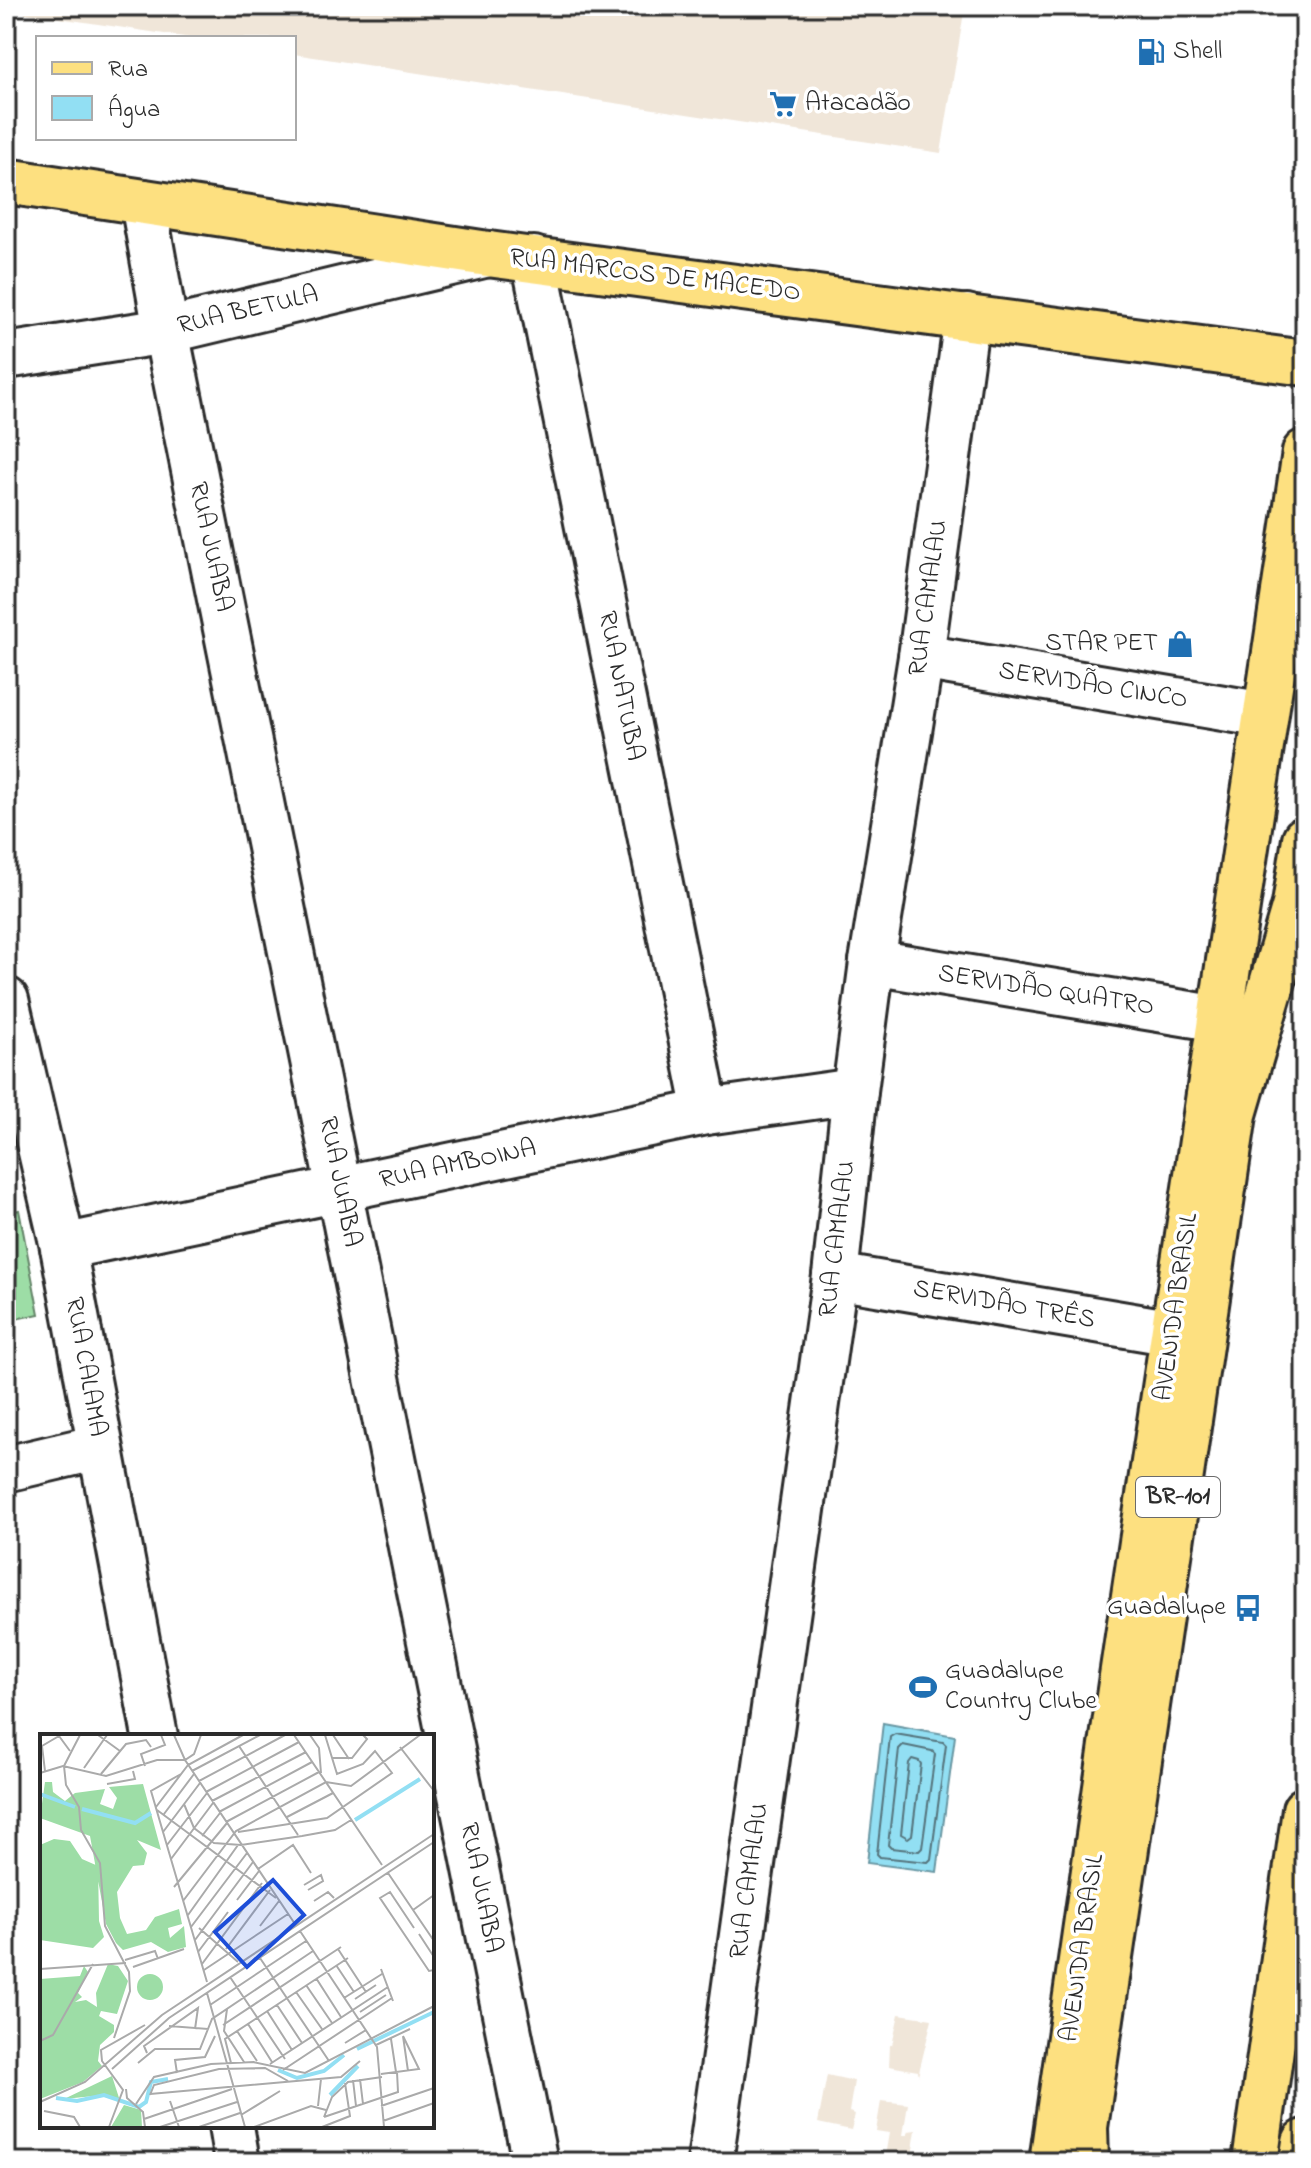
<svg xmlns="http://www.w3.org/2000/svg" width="1311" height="2168" font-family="'Indie Flower',sans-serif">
	<rect width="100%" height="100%" fill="#fff"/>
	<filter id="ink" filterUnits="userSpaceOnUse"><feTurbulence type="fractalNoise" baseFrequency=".0125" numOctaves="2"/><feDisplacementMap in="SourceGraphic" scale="16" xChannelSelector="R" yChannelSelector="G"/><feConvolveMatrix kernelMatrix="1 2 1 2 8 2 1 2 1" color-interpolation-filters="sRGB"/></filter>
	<g filter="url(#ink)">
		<g fill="#f0e6d9">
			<polygon points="26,6 965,6 941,153 294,54 294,38 191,38 25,13"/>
			<polygon points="899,2014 932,2019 918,2076 918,2071 889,2066 890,2045 892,2045"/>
			<polygon points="827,2075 854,2081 849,2112 855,2114 851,2130 818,2123"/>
			<polygon points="881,2101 908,2104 903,2135 907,2135 908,2131 916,2130 911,2162 884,2162 889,2133 876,2131"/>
		</g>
		<polygon fill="#9ddda6" stroke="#648468" stroke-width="2" points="19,1210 39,1314 6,1321 6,1213"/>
		<polygon fill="#92dff3" stroke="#6997a3" stroke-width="2" points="883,1723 955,1736 937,1872 867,1863"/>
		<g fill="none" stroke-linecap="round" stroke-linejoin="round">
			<g stroke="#54737b" stroke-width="2">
				<polygon points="895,1734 943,1742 946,1745 931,1859 928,1862 880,1857 877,1854 890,1737"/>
				<polygon points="903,1745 932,1751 935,1754 922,1848 919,1851 891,1848 888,1845 899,1749"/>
				<polygon points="912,1759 919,1761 921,1764 912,1835 908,1838 901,1834 909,1763"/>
			</g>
			<g stroke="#2b2b2b" stroke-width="50">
				<g id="minor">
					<polyline points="143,202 166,331 535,2162"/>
					<polyline points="534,259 706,1112"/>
					<polyline points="6,356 166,331 488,254"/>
					<polyline points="921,657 1265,715"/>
					<polyline points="872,962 1220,1019"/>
					<polyline points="6,1000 63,1247 155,1736"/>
					<polyline points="63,1247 706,1112 855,1091"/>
					<polyline points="835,1276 1174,1333"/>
					<polyline points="6,1469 99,1447"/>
					<polyline points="231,2126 237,2162"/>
					<polyline points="710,2162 835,1276 855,1091 872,962 921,657 967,317"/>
				</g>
			</g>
			<g stroke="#2b2b2b" stroke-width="50">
				<g id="major">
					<polyline points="6,181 488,254 1305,363"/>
					<polyline points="1052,2162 1121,1683 1305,452"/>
					<polyline points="1302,2162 1305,2142"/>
				</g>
			</g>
			<g stroke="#2b2b2b" stroke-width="50">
				<g id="highway">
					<polyline points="1086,2162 1085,2127 1234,1114 1295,905 1305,839"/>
					<polyline points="1255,2162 1305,1810"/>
				</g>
			</g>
			<use href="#minor" stroke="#fff" stroke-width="44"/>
			<use href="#major" stroke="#fde080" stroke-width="44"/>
			<use href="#highway" stroke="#fde080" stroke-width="44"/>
		</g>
	</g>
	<defs>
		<g id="fuel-bare" transform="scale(2.16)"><path d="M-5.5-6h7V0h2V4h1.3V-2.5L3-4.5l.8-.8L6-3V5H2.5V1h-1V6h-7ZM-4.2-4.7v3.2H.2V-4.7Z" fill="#1f6fb2" stroke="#fff" stroke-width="2.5" paint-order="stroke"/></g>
		<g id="supermarket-bare" transform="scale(2.16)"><path d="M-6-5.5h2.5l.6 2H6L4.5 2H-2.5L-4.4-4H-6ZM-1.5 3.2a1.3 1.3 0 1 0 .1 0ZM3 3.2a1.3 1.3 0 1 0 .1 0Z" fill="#1f6fb2" stroke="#fff" stroke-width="2.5" paint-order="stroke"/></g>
		<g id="shop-bare" transform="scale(2.16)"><path d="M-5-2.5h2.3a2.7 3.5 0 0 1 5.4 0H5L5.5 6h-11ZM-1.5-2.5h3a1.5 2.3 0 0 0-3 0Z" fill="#1f6fb2" stroke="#fff" stroke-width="2.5" paint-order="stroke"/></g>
		<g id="bus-bare" transform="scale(2.16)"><path d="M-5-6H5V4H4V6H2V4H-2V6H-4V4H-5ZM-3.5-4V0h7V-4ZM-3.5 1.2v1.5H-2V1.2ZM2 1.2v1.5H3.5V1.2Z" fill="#1f6fb2" stroke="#fff" stroke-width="2.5" paint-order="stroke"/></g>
		<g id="stadium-bare" transform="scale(2.16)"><path d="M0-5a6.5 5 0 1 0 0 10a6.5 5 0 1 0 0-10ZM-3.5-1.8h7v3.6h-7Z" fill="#1f6fb2" stroke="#fff" stroke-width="2.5" paint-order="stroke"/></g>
	</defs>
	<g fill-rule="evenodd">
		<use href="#fuel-bare" x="1151" y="52"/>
		<use href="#supermarket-bare" x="783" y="104"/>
		<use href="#shop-bare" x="1180" y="644"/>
		<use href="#bus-bare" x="1248" y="1608"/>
		<use href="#stadium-bare" x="923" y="1687"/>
	</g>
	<g text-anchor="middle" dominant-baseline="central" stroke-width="7" stroke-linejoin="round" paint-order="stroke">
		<rect fill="#fff" stroke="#6b6b6b" stroke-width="2" x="1136" y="1477" width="84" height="40" rx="6"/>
		<g font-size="24" font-weight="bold" fill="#2b2b2b">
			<text x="1178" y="1497">BR-101</text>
		</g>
		<g font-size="26" fill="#2b2b2b" stroke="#fff" text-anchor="start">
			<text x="1173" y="52">Shell</text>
			<text x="805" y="104">Atacadão</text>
			<text x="1158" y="644" text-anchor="end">STAR PET</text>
			<text x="1226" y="1608" text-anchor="end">Guadalupe</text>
			<text x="945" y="1672">Guadalupe<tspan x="945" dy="30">Country Clube</tspan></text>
		</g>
		<g font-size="26" fill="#2b2b2b" stroke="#fff">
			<text transform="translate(655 276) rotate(7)">RUA MARCOS DE MACEDO</text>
			<text transform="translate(248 311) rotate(-13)">RUA BETULA</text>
			<text transform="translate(210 547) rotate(78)">RUA JUABA</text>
			<text transform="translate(929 598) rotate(-82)">RUA CAMALAU</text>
			<text transform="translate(620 686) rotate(79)">RUA NATUBA</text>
			<text transform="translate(1093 686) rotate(9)">SERVIDÃO CINCO</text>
			<text transform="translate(1046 991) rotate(9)">SERVIDÃO QUATRO</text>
			<text transform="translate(458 1165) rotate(-12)">RUA AMBOINA</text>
			<text transform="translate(339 1182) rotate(79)">RUA JUABA</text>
			<text transform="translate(838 1239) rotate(-83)">RUA CAMALAU</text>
			<text transform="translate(1004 1305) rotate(10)">SERVIDÃO TRÊS</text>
			<text transform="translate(1177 1307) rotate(-82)">AVENIDA BRASIL</text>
			<text transform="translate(85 1367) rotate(80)">RUA CALAMA</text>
			<text transform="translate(750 1881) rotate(-82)">RUA CAMALAU</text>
			<text transform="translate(480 1888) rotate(79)">RUA JUABA</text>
			<text transform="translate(1083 1948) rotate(-82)">AVENIDA BRASIL</text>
		</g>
	</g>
	<g transform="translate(40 1734)">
		<rect width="394" height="394" fill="#fff"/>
		<path d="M5,48h7l1,10 12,9 10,-8 30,-4 -5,15 13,5 4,-11 -8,-11 34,-3 18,66 -24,-10 10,13 -3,12 -11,1 -16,26 3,26 7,16 19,-4 9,-13 24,-8 3,15 -14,4 2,10 14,-12 2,21 -18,5 -17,-10 -28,8 -7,-7 -10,-19 -16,-88 -50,-18zM14,105l16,2 12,18 16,7 1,55 5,16 -11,11 -53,-8v-95zM68,230l10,2 10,15 -11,33 -16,-3 -2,5 15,9v7l-14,13 -2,16 4,5 -19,16 -43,17v-120l40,-3 4,-10 4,6 -10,21 4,4 -7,5 11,-2 11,7 -1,-14zM97 253a13 13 0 1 1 26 0a13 13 0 1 1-26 0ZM72,342l8,25 -16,-6 -40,4zM84,371l17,5 1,17h-31z" fill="#9ddda6"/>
		<path fill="none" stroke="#92dff3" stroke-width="4" d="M0,60l35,13M42,75l53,14 16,-10M315,86l65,-41M317,315l77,-37M238,336l19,8 27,-7 20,-16M290,361l28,-29M16,364l21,3 27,-6 35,12 7,-5 5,-20 17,-3"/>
		<path fill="none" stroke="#aaa" stroke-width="2" d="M40,1l-16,31 2,19 13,22 2,23 19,33 5,63 24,46 1,19 -16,47M58,1l22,16M134,1l11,25 9,-6 7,-19M254,1l88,130M270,1l9,13 2,25M293,1l16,24M199,12l59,89M360,13l34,44M292,24h20l15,-19 -4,-4M105,32l-4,-12 24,-9 -4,-10M44,34l23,-33M5,37l-3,-25 17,-10 11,15M152,37l68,-36M0,39l23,-7 43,10 51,-16h28l110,164M61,40l25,-30 20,-4 5,7M141,40l-30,17 56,191M159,47l86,-46M67,50l28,-5 -2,-8M166,58l93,-50M172,67l94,-49M144,70l10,24 20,15 27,2 61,-9 33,-6 16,-10M116,73l32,-42 55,-30M117,76l119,88M179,78l93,-50M124,80l30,-40M247,83l46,-24M186,88l93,-50M123,98l37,-49M198,98l89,-14 65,-45 -17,-22 -12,13 -26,10 -12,-39M162,102l18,-23M127,111l40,-52M131,125l42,-56M218,135l35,-24 18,28M348,139l46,68M264,151l17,-10 2,6 -15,9M134,153l53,-64M197,166l22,-29M143,167l53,-70 90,-49 25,4 69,-51M274,167l14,-9 6,6M373,176l21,-15M148,181l50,-70M220,192l19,-25M151,193l56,-74M159,194l39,34M374,194l-24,-36 -10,6 49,73 5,-1M260,197l77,116 7,80M379,200l15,23M155,206l58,-78M186,215l44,-59M298,215l28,43M158,218l30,-40M220,224l69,103M85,226l30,-9 3,8M162,230l60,-81M296,231l18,27M93,233l51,-18M0,235l86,-6M341,235l12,32M164,236l84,-56M190,243l55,82M276,244l25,39M266,251l26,38M256,258l26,37M167,259l38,134M304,264l38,-24M315,265l21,-14M170,271l96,-64M237,271l25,38M187,275l-3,22 20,31M227,277l25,39M320,278l26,-17M208,290l24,38M183,291l118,-78M129,292l39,3 4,-10 101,-68M197,297l20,30M363,302l5,35M351,305l5,33M0,307l13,-6 40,-71M305,309l21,-13M336,311l34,-16M107,319l-3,-7 54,-38 -3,21M213,328l52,11 129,-67M98,329l17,-14h45l8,-20M191,329l-6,-24 123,-81M230,330l118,-77M72,335l57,-51 265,-176M243,336l109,-72M137,339l-2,-13 30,-3 10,-21M341,340l38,-5 -16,-33M320,345l3,25M313,346l3,26M86,355l1,9 16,14 2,15M110,360l191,-17 19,-16M110,361l4,-10 65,-16 46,-1 23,13M130,367l9,26M0,368l45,-20 77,-67 272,-181M96,370l18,-27 57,-13 43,-2M278,372l3,-27M341,372l53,-18M4,377l30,6 6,10M201,381l39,-24M284,383l74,-25 -1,-20M284,383l8,-20 16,-15 34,-5M104,385l88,-30M343,387l51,-18M69,393l14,-37 -21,-29 -1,-11 44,-25M120,393l77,-25M159,393l41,-14M214,393l57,-21 15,4M282,393l28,-11 -5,-33"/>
		<path fill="#1d4ed8" fill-opacity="0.15" stroke="#1d4ed8" stroke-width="4" d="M233,146l31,35 -57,52 -32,-35z"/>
		<rect width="394" height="394" fill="none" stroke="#2b2b2b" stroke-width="4"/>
	</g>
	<rect width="1311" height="2168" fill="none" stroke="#fff" stroke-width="32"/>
	<rect x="16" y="16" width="1279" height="2136" fill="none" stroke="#2b2b2b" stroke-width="3" filter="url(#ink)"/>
	<rect x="36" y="36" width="260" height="104" fill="#ffffff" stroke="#aaaaaa" stroke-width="2"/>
	<rect x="52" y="62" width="40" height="12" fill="#fde080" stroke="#aaaaaa" stroke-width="2"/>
	<text x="108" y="76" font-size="24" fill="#2b2b2b">Rua</text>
	<rect x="52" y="96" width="40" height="24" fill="#92dff3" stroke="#aaaaaa" stroke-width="2"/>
	<text x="108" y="116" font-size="24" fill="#2b2b2b">Água</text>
</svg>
